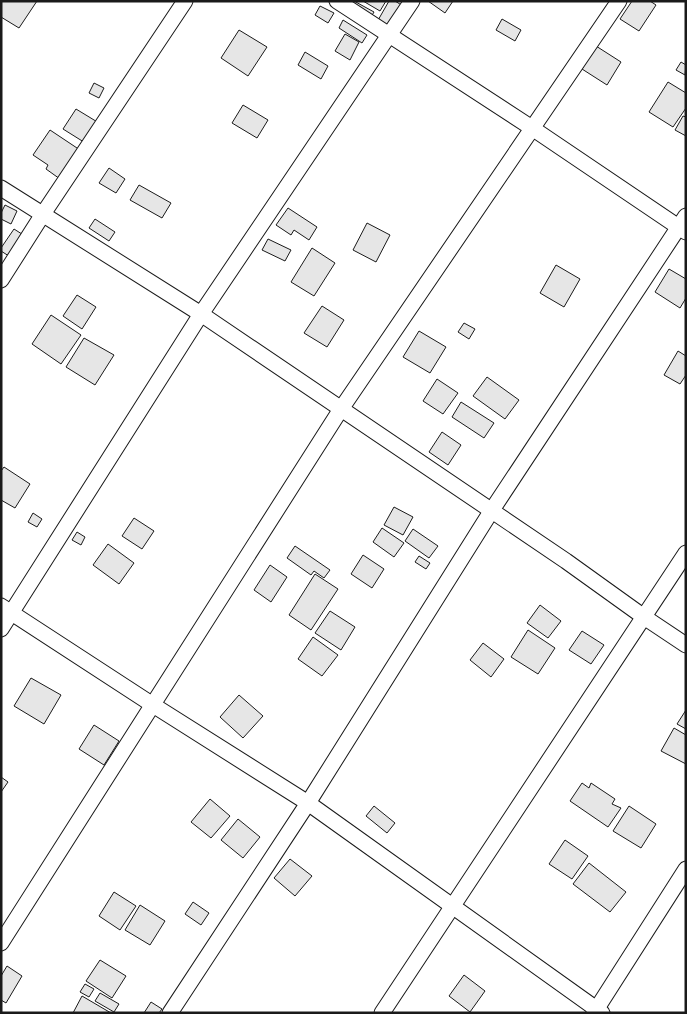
<svg xmlns="http://www.w3.org/2000/svg" width="687" height="1014" font-family="Signika,sans-serif">
	<rect width="100%" height="100%" fill="#fff"/>
	<g fill="#e6e6e6" stroke="#1a1a1a">
		<polygon points="1,1 37,1 19,28 1,17"/>
		<polygon points="354,1 374,12 371,17 352,5"/>
		<polygon points="363,1 386,1 380,11"/>
		<polygon points="389,1 395,1 403,6 390,29 377,22"/>
		<polygon points="428,1 453,1 445,13"/>
		<polygon points="632,1 650,1 656,5 639,31 620,19"/>
		<polygon points="320,6 334,13 328,23 315,15"/>
		<polygon points="502,19 521,30 515,41 496,30"/>
		<polygon points="343,20 367,35 362,43 339,28"/>
		<polygon points="239,30 267,47 248,76 221,58"/>
		<polygon points="345,34 359,42 350,60 335,51"/>
		<polygon points="596,46 621,62 607,85 582,69"/>
		<polygon points="305,52 328,66 321,79 298,65"/>
		<polygon points="681,62 686,65 685,75 676,70"/>
		<polygon points="668,82 686,93 686,108 673,127 649,112"/>
		<polygon points="94,83 104,88 99,98 89,93"/>
		<polygon points="243,105 268,120 257,138 232,123"/>
		<polygon points="76,109 99,123 87,144 63,129"/>
		<polygon points="683,116 686,117 686,136 675,130"/>
		<polygon points="50,130 80,150 60,179 46,169 48,165 33,155"/>
		<polygon points="109,168 125,179 116,193 99,183"/>
		<polygon points="139,185 171,203 162,218 130,200"/>
		<polygon points="5,205 17,211 11,224 1,219 1,213"/>
		<polygon points="288,208 317,227 309,240 294,230 291,235 276,225"/>
		<polygon points="95,219 115,232 109,241 89,228"/>
		<polygon points="367,223 390,235 376,262 353,250"/>
		<polygon points="14,229 25,236 12,258 1,251 1,248"/>
		<polygon points="268,239 291,250 285,261 262,250"/>
		<polygon points="312,248 335,263 314,296 291,282"/>
		<polygon points="556,265 580,279 564,307 540,293"/>
		<polygon points="669,269 686,279 686,298 680,308 655,292"/>
		<polygon points="77,295 96,307 82,329 63,316"/>
		<polygon points="322,306 344,320 327,347 304,333"/>
		<polygon points="51,315 81,335 61,364 32,344"/>
		<polygon points="464,323 475,329 469,339 458,332"/>
		<polygon points="419,331 446,347 430,373 403,357"/>
		<polygon points="84,338 114,355 95,385 66,367"/>
		<polygon points="678,351 686,356 686,375 680,384 664,375"/>
		<polygon points="487,377 519,400 505,419 473,396"/>
		<polygon points="437,379 458,393 443,414 423,401"/>
		<polygon points="461,402 494,423 484,438 452,417"/>
		<polygon points="442,432 461,445 448,465 429,452"/>
		<polygon points="4,467 30,484 15,508 1,500 1,471"/>
		<polygon points="394,507 413,517 403,535 384,525"/>
		<polygon points="33,513 42,519 37,527 28,522"/>
		<polygon points="134,518 154,531 142,549 122,536"/>
		<polygon points="382,528 404,543 394,557 373,542"/>
		<polygon points="413,529 438,546 429,558 405,541"/>
		<polygon points="77,532 85,537 81,545 72,540"/>
		<polygon points="108,544 134,563 119,584 93,565"/>
		<polygon points="295,546 330,570 324,578 314,571 311,575 287,558"/>
		<polygon points="363,555 384,569 372,588 351,574"/>
		<polygon points="419,556 430,563 426,569 415,562"/>
		<polygon points="270,565 287,577 271,602 254,590"/>
		<polygon points="315,574 338,589 311,630 289,615"/>
		<polygon points="540,605 561,621 548,638 527,623"/>
		<polygon points="330,611 355,627 341,650 315,633"/>
		<polygon points="528,630 555,648 538,674 511,657"/>
		<polygon points="582,631 604,645 591,664 569,650"/>
		<polygon points="313,637 338,655 322,676 298,659"/>
		<polygon points="483,643 504,659 491,677 470,660"/>
		<polygon points="31,678 61,695 44,724 14,706"/>
		<polygon points="239,695 263,716 243,738 220,717"/>
		<polygon points="686,710 686,729 677,724"/>
		<polygon points="94,725 119,741 104,765 79,749"/>
		<polygon points="674,728 686,735 686,764 661,751"/>
		<polygon points="1,777 8,782 1,792"/>
		<polygon points="582,783 589,788 591,783 615,799 612,804 621,808 608,827 570,801"/>
		<polygon points="210,799 230,816 211,838 191,822"/>
		<polygon points="374,806 395,823 387,833 366,816"/>
		<polygon points="629,806 656,824 641,848 613,831"/>
		<polygon points="238,819 260,837 243,858 221,840"/>
		<polygon points="565,840 588,856 572,879 549,864"/>
		<polygon points="290,859 312,876 295,896 274,878"/>
		<polygon points="589,863 626,892 610,912 573,884"/>
		<polygon points="114,892 136,906 120,930 99,916"/>
		<polygon points="193,902 209,913 201,925 185,914"/>
		<polygon points="140,905 165,921 150,945 125,930"/>
		<polygon points="100,960 126,976 112,998 86,981"/>
		<polygon points="7,966 22,976 6,1003 1,1000 1,976"/>
		<polygon points="464,975 485,991 470,1012 449,996"/>
		<polygon points="85,984 94,989 89,997 80,992"/>
		<polygon points="100,993 119,1004 114,1012 95,1001"/>
		<polygon points="82,996 111,1013 73,1013"/>
		<polygon points="151,1002 162,1009 159,1013 144,1013"/>
	</g>
	<g fill="none" stroke-linecap="round" stroke-linejoin="round">
		<g stroke="#1a1a1a" stroke-width="17">
			<g id="street">
				<polyline points="337,1 532,128 686,232"/>
				<polyline points="1,188 201,314 566,561 644,617 686,645"/>
				<polyline points="1,280 43,214 185,1"/>
				<polyline points="1,606 153,705 308,803 602,1013"/>
				<polyline points="1,629 201,314 412,1"/>
				<polyline points="1,943 341,409 619,1"/>
				<polyline points="170,1013 308,803 492,510 686,216"/>
				<polyline points="382,1013 686,553"/>
				<polyline points="594,1013 686,869"/>
			</g>
		</g>
		<use href="#street" stroke="#fff" stroke-width="15"/>
	</g>
	<rect width="687" height="1014" fill="none" stroke="#1a1a1a" stroke-width="5"/>
</svg>
